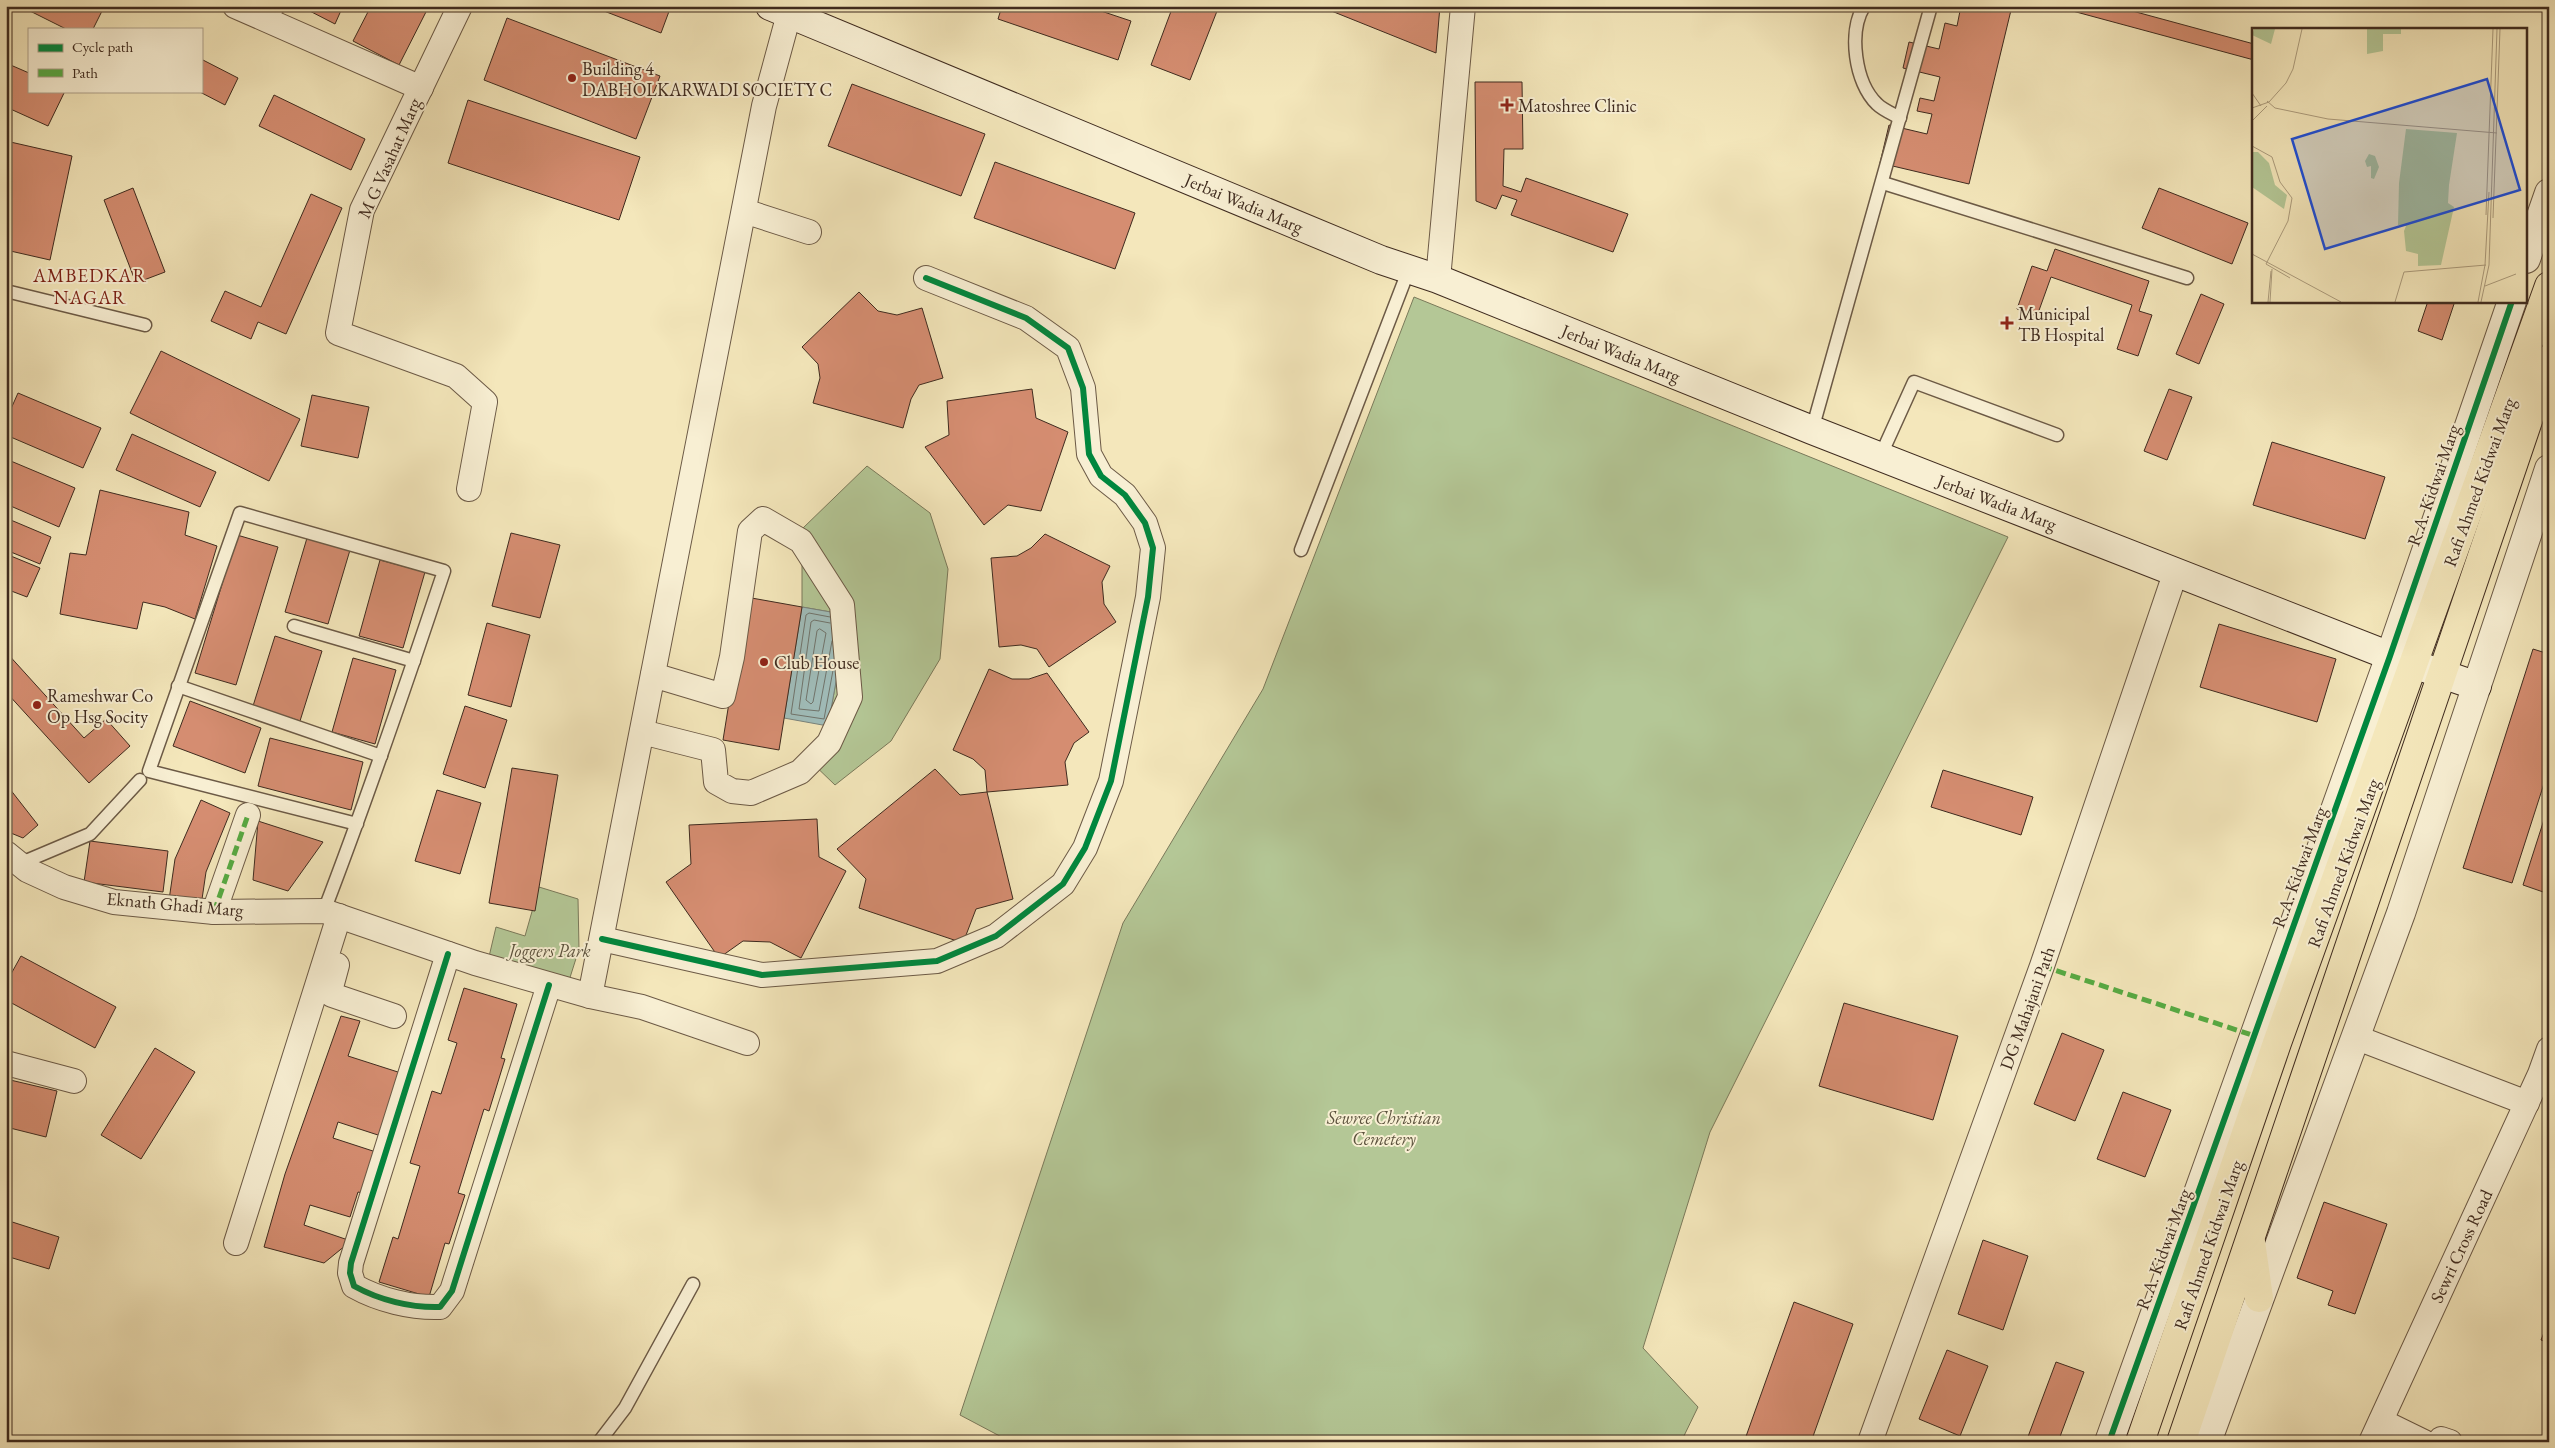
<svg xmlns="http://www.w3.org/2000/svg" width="2555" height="1448" font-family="'EB Garamond',serif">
	<rect width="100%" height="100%" fill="#f4e7bb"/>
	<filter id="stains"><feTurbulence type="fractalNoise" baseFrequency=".004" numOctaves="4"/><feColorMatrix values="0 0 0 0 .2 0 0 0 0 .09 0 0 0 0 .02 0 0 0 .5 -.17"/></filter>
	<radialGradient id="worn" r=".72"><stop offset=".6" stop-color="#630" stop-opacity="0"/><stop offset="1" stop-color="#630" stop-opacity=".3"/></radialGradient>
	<g fill="#b4c796" stroke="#7a795a">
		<polygon points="1414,297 2008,537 1710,1132 1643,1348 1698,1407 1681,1442 1011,1442 960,1415 1123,923 1263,689"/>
		<polygon points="867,466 930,513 948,569 940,659 891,741 835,785 806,757 828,726 848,615 802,607 802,529"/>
		<polygon points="539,887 578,899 579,949 567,987 488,961 496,927 525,936"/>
	</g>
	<polygon fill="#a0bdba" stroke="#79837c" points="802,607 848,615 828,726 784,718"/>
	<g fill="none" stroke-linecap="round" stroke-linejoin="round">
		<g stroke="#70746c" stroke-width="1">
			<polyline points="830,617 809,613 806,615 791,714 824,719 834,665"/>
			<polyline points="830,623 814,620 811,622 799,709 819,711 832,641"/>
			<polygon points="820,629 826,633 813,702 811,704 806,700 817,631"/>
		</g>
	</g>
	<g fill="#d58d71" stroke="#3f2b1f">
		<polygon points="20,6 98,6 103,9 93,29 66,29"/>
		<polygon points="300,6 343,6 335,24"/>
		<polygon points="371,6 429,6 399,65 353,41"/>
		<polygon points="591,6 671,6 661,33"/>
		<polygon points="1002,6 1086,6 1131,21 1118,60 998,19"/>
		<polygon points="1173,6 1219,6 1190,80 1151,65"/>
		<polygon points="1319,6 1440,6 1436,53"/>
		<polygon points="1961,6 2012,6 1969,184 1880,163 1889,125 1927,134 1932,114 1917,111 1920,98 1934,101 1940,77 1903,68 1909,42 1939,49 1945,23 1957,26"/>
		<polygon points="2054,6 2114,6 2254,44 2254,60"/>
		<polygon points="507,18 660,76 636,139 484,80"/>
		<polygon points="201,59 238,78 225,105 198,91 201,91"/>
		<polygon points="6,63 29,73 29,91 65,91 48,126 6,107"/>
		<polygon points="1475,82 1522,82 1523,149 1504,149 1503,186 1521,192 1526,178 1628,214 1613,252 1511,215 1517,200 1502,195 1496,209 1476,201"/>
		<polygon points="852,84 985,134 961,196 828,146"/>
		<polygon points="274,95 365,139 351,170 259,126"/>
		<polygon points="468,100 640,157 619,220 448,163"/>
		<polygon points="6,141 72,156 50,260 6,250"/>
		<polygon points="995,162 1135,213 1115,269 974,218"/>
		<polygon points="133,188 165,272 136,283 104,200"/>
		<polygon points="2159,188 2248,223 2232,264 2142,228"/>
		<polygon points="311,194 342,208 286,334 258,322 251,339 211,321 225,291 261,307"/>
		<polygon points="2055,249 2149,281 2139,311 2152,315 2138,356 2117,349 2132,305 2051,277 2037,316 2017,309 2032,266 2047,271"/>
		<polygon points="859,292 878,311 897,315 922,308 943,378 919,385 911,399 903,428 813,403 820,378 818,364 802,347"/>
		<polygon points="2201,294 2224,304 2199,364 2176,354"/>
		<polygon points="2428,301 2455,301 2442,340 2418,331"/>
		<polygon points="161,351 300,419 269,481 130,413"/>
		<polygon points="1032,389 1036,418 1068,432 1041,511 1008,505 984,525 925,447 949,435 947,401"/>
		<polygon points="2169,389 2192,397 2167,460 2144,451"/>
		<polygon points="18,393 101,428 83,468 6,435 6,420"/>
		<polygon points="312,395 369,407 358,458 301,446"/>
		<polygon points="132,434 216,472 200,507 116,470"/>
		<polygon points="2272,442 2385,477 2365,539 2253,505"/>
		<polygon points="6,459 75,488 59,527 6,504"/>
		<polygon points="100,490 189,512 185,535 217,546 195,619 165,607 143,602 137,629 60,614 70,553 86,555"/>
		<polygon points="6,518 51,537 40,564 6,550"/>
		<polygon points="511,533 560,545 540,618 492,606"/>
		<polygon points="1045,534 1110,566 1102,582 1104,604 1116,622 1049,667 1037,649 1021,645 999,647 991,558 1017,556 1031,548"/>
		<polygon points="237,535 278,547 236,685 195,673"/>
		<polygon points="307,538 350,550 328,624 285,612"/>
		<polygon points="6,554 40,568 27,597 6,589"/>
		<polygon points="380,560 425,572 403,648 359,636"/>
		<polygon points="746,597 802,607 779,750 723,740"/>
		<polygon points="487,623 530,635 511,707 468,695"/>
		<polygon points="2219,624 2336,659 2317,722 2200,687"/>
		<polygon points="275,636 322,651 300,721 253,706"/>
		<polygon points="2533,649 2549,654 2549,768 2512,883 2463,868"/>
		<polygon points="6,652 84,738 106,719 130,746 89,783 6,692"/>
		<polygon points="353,658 396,670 375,744 332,732"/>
		<polygon points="989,669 1012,679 1029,679 1047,673 1089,732 1074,743 1065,762 1068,785 987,792 985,770 973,759 953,750"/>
		<polygon points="190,701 261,728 245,773 173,746"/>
		<polygon points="465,706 507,720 485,788 443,774"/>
		<polygon points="270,738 363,762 351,810 258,786"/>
		<polygon points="512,768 558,775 535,911 489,903"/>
		<polygon points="935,769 960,795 987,792 1013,899 976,909 963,943 859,908 866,879 837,849"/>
		<polygon points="1943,770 2033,797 2021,835 1931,807"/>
		<polygon points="6,784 38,825 23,838 6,831"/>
		<polygon points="437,790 481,803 460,874 415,861"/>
		<polygon points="201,800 230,813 206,872 201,906 169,900 175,859"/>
		<polygon points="2549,804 2549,894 2523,885"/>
		<polygon points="817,819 819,857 846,871 801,958 770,942 743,941 719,958 666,882 691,864 689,825"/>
		<polygon points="258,821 323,842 288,891 253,880"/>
		<polygon points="90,841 168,851 163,892 84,882"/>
		<polygon points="21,956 116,1007 95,1048 6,1000 6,983"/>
		<polygon points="464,988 517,1004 501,1058 505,1059 489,1111 484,1109 458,1193 465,1195 449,1244 445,1243 429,1297 379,1282 393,1237 398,1239 420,1166 410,1163 432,1091 441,1094 457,1043 448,1040"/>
		<polygon points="1844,1003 1958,1036 1933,1120 1819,1086"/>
		<polygon points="341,1016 360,1021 348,1056 401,1073 381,1136 338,1122 333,1138 379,1153 366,1194 358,1192 350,1217 310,1205 304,1225 351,1241 324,1263 264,1247 285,1174"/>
		<polygon points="2062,1033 2104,1050 2075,1121 2034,1104"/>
		<polygon points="155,1048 195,1072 141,1159 101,1135"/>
		<polygon points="6,1079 57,1091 46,1137 6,1127"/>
		<polygon points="2123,1092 2171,1110 2145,1177 2097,1159"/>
		<polygon points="2324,1202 2387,1224 2355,1314 2328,1305 2333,1291 2297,1278"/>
		<polygon points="6,1220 59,1237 49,1269 6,1256"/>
		<polygon points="1983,1240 2028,1256 2003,1330 1958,1314"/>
		<polygon points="1794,1302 1853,1324 1811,1442 1744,1442"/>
		<polygon points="2549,1320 2549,1343 2541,1340"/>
		<polygon points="1947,1350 1988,1366 1960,1436 1919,1419"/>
		<polygon points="2056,1362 2084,1372 2058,1442 2026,1442"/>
	</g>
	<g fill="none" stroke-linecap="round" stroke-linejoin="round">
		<g stroke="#6c5a46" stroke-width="15">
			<g id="service">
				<path d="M1864,6c-16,26 -9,77 13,98 6,6 16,10 23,14"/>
				<polyline points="271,22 278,6"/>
				<polyline points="1883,183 2187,278"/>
				<polyline points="6,291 145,325"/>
				<polyline points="1812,430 1931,6"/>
				<polyline points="1880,457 1914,382 2057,435"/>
				<polyline points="1301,550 1409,269"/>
				<polyline points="294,626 414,661"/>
				<polyline points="178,686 381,756"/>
				<polyline points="19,864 90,834 140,780"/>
				<path d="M324,911c43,-112 82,-226 120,-340l-204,-58 -91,258 208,53"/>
				<polyline points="599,1442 625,1408 693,1284"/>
			</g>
		</g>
		<g stroke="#6c5a46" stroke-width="26">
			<g id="minor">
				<polyline points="235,6 421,88"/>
				<polyline points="460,6 362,210 338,333 456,376 485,402 469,489"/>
				<polyline points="744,211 809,232"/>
				<polyline points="1438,279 1463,6"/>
				<polyline points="642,732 713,750 716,782 732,791 751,793 800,772 829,743 850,697 842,605 801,541 763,519 750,531 732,657 723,696 653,675"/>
				<polyline points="6,853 27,870 64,887 114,902 214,912 324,911 475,963 590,996 642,1007 747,1043"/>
				<polyline points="214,912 248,815"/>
				<polyline points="602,939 762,975 937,961 996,936 1063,884 1085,848 1111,781 1148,597 1153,548 1145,523 1125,495 1101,476 1089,454 1083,388 1068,348 1026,318 926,278"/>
				<path d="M448,954l-97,309 -1,10 4,13c25,14 57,22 86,21l12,-16 97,-306"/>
				<polyline points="337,965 330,991 332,995 394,1016"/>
				<polyline points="590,996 764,106 789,14"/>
				<polyline points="2355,1037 2527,1103"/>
				<polyline points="6,1063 74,1081"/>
				<polyline points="236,1243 339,916"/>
				<polyline points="2381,1421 2424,1442"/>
				<polyline points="1870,1442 2042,966 2176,571"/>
				<polyline points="2371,1442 2540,1074 2549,1049"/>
				<polyline points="2439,1442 2441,1439 2450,1442"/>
			</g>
		</g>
		<g stroke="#6c5a46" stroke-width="30">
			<g id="tertiary">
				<polyline points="2526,259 2549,193"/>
				<polyline points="2109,1442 2390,656 2512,301"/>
				<polyline points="2207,1442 2401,913 2549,469"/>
			</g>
		</g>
		<g stroke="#3f2b1f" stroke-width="30">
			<polyline id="secondary" points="770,6 1381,260 1438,279 1812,430 2390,656 2477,686"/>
		</g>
		<g stroke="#3f2b1f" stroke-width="30">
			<g id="primary">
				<polyline points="2251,1242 2259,1298"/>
				<polyline points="2140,1442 2277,1043 2549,286"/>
				<polyline points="2181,1442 2549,359"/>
			</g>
		</g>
		<use href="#service" stroke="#f8efd3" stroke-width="12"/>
		<use href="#minor" stroke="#f8efd3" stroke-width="24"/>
		<use href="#tertiary" stroke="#f8efd3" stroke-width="28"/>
		<use href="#secondary" stroke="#f8efd3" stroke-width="28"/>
		<use href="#primary" stroke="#f4e7bb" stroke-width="28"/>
		<g stroke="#56ab43" stroke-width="5" stroke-dasharray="10 5" stroke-linecap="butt">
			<polyline points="214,912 248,815"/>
			<polyline points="2042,966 2255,1036"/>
		</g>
		<g stroke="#f8efd3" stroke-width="9">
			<g id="cycleway">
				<polyline points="602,939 762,975 937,961 996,936 1063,884 1085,848 1111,781 1148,597 1153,548 1145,523 1125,495 1101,476 1089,454 1083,388 1068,348 1026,318 926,278"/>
				<path d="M448,954l-97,309 -1,10 4,13c25,14 57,22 86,21l12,-16 97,-306"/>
				<polyline points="2109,1442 2390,656 2512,301"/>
			</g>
		</g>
		<use href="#cycleway" stroke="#00873e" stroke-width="6"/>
	</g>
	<g fill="#8f2418" stroke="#f8efd3" stroke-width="2">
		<circle cx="572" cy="78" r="5"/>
		<path d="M1504.5 97.5h5v5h5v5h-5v5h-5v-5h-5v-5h5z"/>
		<path d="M2004.5 315.5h5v5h5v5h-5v5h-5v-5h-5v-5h5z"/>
		<circle cx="764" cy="662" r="5"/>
		<circle cx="37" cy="705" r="5"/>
	</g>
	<g text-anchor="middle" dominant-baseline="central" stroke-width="4" stroke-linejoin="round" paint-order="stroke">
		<g font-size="18" fill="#3f2b1f" stroke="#f8efd3" text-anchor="start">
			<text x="582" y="68">Building 4<tspan x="582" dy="21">DABHOLKARWADI SOCIETY C</tspan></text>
			<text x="1518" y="105">Matoshree Clinic</text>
			<text x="2018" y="313">Municipal<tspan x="2018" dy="21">TB Hospital</tspan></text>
			<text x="774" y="662">Club House</text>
			<text x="47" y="695">Rameshwar Co<tspan x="47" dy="21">Op Hsg Socity</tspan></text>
		</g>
		<g font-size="18" fill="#3f2b1f" stroke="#f8efd3">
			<text transform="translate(389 158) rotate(-66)">M G Vasahat Marg</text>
			<text transform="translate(1244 203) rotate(23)">Jerbai Wadia Marg</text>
			<text transform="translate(1621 353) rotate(22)">Jerbai Wadia Marg</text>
			<text transform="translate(2479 482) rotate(-70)">Rafi Ahmed Kidwai Marg</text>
			<text transform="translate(2433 485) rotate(-71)">R.A. Kidwai Marg</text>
			<text transform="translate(1997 502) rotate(21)">Jerbai Wadia Marg</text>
			<text transform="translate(2343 863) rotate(-70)">Rafi Ahmed Kidwai Marg</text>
			<text transform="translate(2299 867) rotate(-70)">R.A. Kidwai Marg</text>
			<text transform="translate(175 904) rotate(5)">Eknath Ghadi Marg</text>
			<text transform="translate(2027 1008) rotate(-70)">DG Mahajani Path</text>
			<text transform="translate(2208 1245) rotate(-71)">Rafi Ahmed Kidwai Marg</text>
			<text transform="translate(2461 1246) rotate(-65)">Sewri Cross Road</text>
			<text transform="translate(2163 1249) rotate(-70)">R.A. Kidwai Marg</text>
		</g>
		<g font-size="18" font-style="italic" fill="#5c523d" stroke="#f8efd3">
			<text x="550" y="950">Joggers Park</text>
			<text x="1384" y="1117">Sewree Christian<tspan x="1384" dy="21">Cemetery</tspan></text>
		</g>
		<g font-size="19" letter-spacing="1" fill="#7a1f14" stroke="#f8efd3">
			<text x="90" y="275">AMBEDKAR<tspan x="90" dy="22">NAGAR</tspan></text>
		</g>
	</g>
	<g transform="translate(2252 28)">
		<rect width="275" height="275" fill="#f4e7bb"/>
		<path d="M2,1h21l-4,15 -19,-9zM115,1h34v5h-18v17l-16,3zM154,101l51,4 -8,52 -1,18 6,4 -13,58 -23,1v-12l-12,-3 -2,-20 2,-5 -8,-1 1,-42zM0,124h6l11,11 6,22 12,10 -3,14 -32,-22zM117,126l6,2 4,11 -5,12 -3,-1v-12l-4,1 -2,-6z" fill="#b4c796"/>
		<path fill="none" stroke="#ac9c7d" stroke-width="1" d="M0,65l9,13M15,73l8,7 53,11 169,14M0,80l17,-6 17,-19 7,-14 9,-40M0,93l15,-15M0,118l20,11 8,25 12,16 -4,23 -22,43M234,187l7,-186M241,190l7,-189M0,226l89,48M14,236l24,14M233,258l31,-12M16,274l3,-31M18,274l2,-33M143,274l9,-30 82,-7M226,274l7,-37 4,-73M229,274l8,-37 8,-236"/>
		<path fill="#1d4ed8" fill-opacity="0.15" stroke="#1d4ed8" stroke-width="2.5" d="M235,51l33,111 -195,59 -33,-110z"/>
		<rect width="275" height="275" fill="none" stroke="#3f2b1f" stroke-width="2.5"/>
	</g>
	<rect width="2555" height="1448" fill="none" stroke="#f4e7bb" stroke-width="25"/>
	<rect x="8" y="8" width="2540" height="1433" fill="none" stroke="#3f2b1f" stroke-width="2.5"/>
	<rect x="12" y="12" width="2530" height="1423" fill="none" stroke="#3f2b1f"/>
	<rect x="28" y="28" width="175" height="65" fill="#f8efd3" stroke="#aea18b"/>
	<rect x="38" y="44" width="25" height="8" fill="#00873e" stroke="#aea18b"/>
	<text x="72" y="52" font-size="15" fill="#3f2b1f">Cycle path</text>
	<rect x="38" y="69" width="25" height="8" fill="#56ab43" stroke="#aea18b"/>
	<text x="72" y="78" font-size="15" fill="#3f2b1f">Path</text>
	<rect width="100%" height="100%" filter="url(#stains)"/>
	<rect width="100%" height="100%" fill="url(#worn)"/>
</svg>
